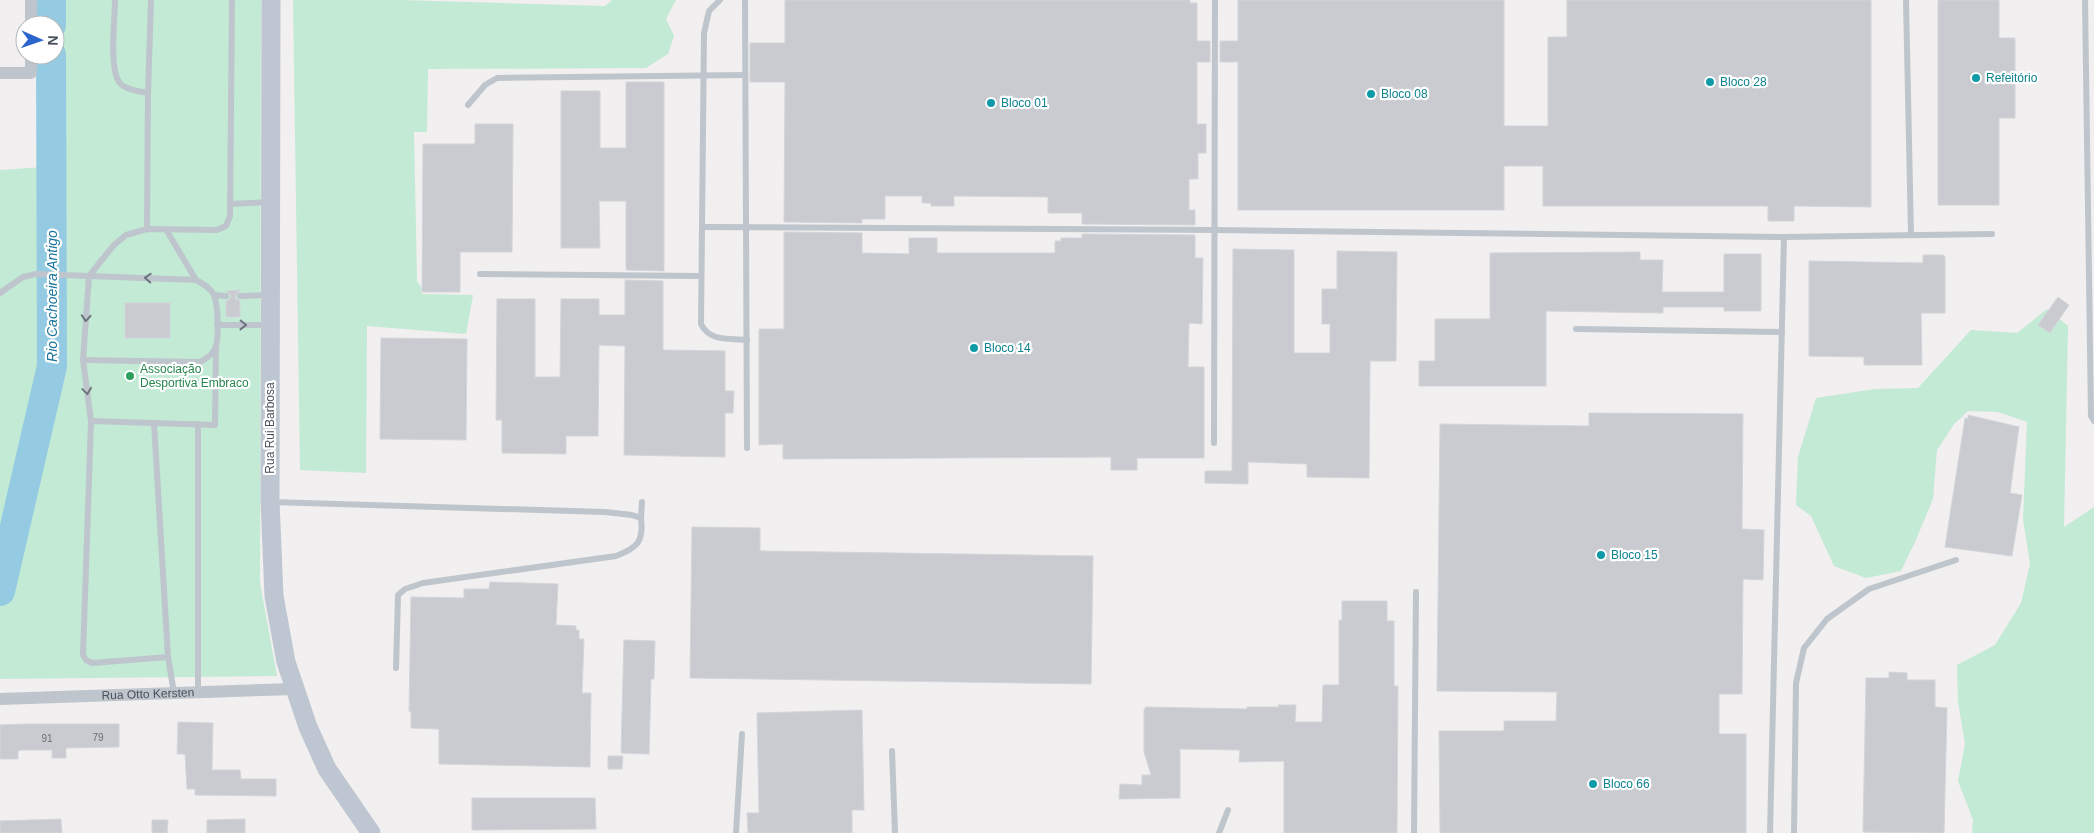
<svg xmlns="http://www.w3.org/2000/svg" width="2094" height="833" font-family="Arial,sans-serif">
	<rect width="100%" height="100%" fill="#f1efef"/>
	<g fill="#c2ead5">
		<polygon points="61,0 261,0 260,583 277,676 0,679 0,170 59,166"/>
		<polygon points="293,0 400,0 605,6 612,0 676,0 666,19 674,36 668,54 646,68 428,69 427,132 414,132 417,281 421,287 422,294 473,295 466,334 367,326 366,473 300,470"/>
		<polygon points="2047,309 2068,326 2064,527 2094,507 2094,833 1972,833 1973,820 1958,781 1965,744 1958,702 1957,665 1995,645 2021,603 2030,564 2023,519 2027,422 1998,412 1968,411 1954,424 1937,450 1933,499 1915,542 1901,571 1866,578 1834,566 1811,516 1796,505 1798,457 1816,398 1875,389 1918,388 1971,330 2017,333"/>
	</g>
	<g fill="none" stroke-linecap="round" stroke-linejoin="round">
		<g stroke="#94cbe2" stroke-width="30">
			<polyline points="51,0 51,25"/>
			<polyline points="0,591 52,366 51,55"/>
		</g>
	</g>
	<g fill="#c9cbd1" stroke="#d3d5da">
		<polygon points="785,0 1190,0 1190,3 1197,3 1197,41 1210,41 1210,62 1197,62 1197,124 1206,124 1206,153 1198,153 1198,179 1189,179 1189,210 1195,210 1195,225 1082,224 1082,213 1048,213 1048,197 954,196 954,206 931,206 931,203 922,203 922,196 885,196 885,219 862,219 862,223 784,222 785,82 750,82 750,43 785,43"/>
		<polygon points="1238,0 1504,0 1504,126 1548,126 1548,37 1567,37 1567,0 1871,0 1871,207 1794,206 1794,221 1768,221 1768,206 1543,206 1543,166 1504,166 1504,210 1238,210 1238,62 1220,62 1220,41 1238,41"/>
		<polygon points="1938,0 1999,0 1999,38 2015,38 2015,118 1999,118 1999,205 1938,205"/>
		<polygon points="626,82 664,82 664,271 626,270 626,201 599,201 600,248 561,248 561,91 600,91 600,148 626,148"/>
		<polygon points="475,124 513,124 512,252 460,252 460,292 422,292 423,144 475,144"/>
		<polygon points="784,232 862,233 862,253 909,254 909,238 937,238 937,253 1055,253 1055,241 1061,241 1061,238 1082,238 1082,234 1195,235 1195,258 1203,258 1202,324 1189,323 1188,367 1204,367 1204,458 1137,458 1137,470 1111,470 1111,457 783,459 783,444 759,445 759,329 784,329"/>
		<polygon points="1233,249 1294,250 1294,353 1330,353 1330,324 1322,324 1322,289 1337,289 1337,251 1397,252 1396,361 1370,361 1369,478 1307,477 1307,464 1248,462 1248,484 1205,483 1205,471 1232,471"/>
		<polygon points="1640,252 1640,260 1663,260 1662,292 1724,292 1724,254 1761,254 1761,311 1724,311 1724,307 1663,307 1663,313 1546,311 1546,386 1419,386 1419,361 1435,361 1435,319 1490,319 1490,253"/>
		<polygon points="1923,255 1943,255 1945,257 1945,313 1921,313 1922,365 1864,365 1864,357 1809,356 1809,261 1923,263"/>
		<polygon points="625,280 663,281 663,350 725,351 725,391 734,391 733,413 725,413 725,457 624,455 625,346 599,345 598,436 566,436 566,454 502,453 502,420 496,420 497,299 535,299 535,377 560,377 561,299 599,299 599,315 625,315"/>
		<polygon points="240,290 235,296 236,299 240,301 240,317 226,317 226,301 230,299 231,296 226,291"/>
		<polygon points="2058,297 2069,305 2050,333 2038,325"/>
		<rect x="125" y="303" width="45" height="35"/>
		<polygon points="381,338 467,339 466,440 380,439"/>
		<polygon points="1589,413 1743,414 1742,529 1764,530 1763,580 1743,579 1742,694 1719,694 1719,734 1746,734 1746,833 1440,833 1439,731 1504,731 1504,721 1556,721 1557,692 1437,691 1440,424 1589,426"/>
		<polygon points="1968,415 2019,427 2010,493 2022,495 2012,556 1945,547 1965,418 1968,419"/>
		<polygon points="692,527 760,528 760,551 1093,556 1091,684 690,678"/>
		<polygon points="490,582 558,584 556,625 576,626 576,630 579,630 579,639 584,639 582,693 591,693 590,767 439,764 439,729 411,728 411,712 409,711 411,597 464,598 464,589 489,589"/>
		<polygon points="1342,601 1387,601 1387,621 1394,621 1394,686 1398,686 1397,833 1284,833 1284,761 1239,762 1240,750 1180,749 1180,798 1119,799 1120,784 1142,785 1142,775 1151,775 1144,752 1144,710 1146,707 1247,709 1247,707 1279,707 1278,705 1296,705 1295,722 1322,722 1323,685 1339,685 1339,620 1342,620"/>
		<polygon points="624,640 655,641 654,679 651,679 649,754 621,753"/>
		<polygon points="1889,672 1907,673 1907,680 1935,680 1935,707 1947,708 1944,833 1863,832 1866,678 1889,678"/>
		<polygon points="862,710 864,810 852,810 852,833 748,833 747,813 759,813 757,713"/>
		<polygon points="178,722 213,723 212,770 240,770 241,779 276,779 276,796 195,795 195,789 187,789 185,754 177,754"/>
		<polygon points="27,724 119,724 119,747 66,748 66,758 52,758 52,750 22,750 18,751 18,759 0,759 0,725"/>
		<polygon points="608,756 623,756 622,769 608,769"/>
		<polygon points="472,798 595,798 596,829 472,830"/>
		<polygon points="61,819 62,833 0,833 0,821"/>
		<polygon points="245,819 245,833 207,833 207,820"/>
		<polygon points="152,820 168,820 167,833 152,833"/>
	</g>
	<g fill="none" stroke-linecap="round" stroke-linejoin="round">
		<g stroke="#bfc5cc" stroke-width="6">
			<path d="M115,0c0,19 -6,67 4,82 6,8 20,9 29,11"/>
			<path d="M720,0l-11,11 -5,22 -3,291c9,18 27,14 46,16"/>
			<polyline points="745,0 747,448"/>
			<polyline points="1906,0 1911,235"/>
			<polyline points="2085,0 2091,416 2094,421"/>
			<polyline points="468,105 485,85 497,78 745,75"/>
			<polyline points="230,204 269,202"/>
			<polyline points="702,227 1216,230 1784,237"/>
			<polyline points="147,229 148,93 151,0"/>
			<polyline points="167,231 196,280"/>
			<polyline points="480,274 701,276"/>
			<path d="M0,293l23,-16 13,-3 160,6c6,3 15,9 18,15 4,10 5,40 2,51 -2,7 -10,13 -16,16l-117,-2"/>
			<polyline points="214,295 226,296"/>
			<polyline points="240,296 268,295"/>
			<polyline points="217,325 269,325"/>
			<polyline points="1576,329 1782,332"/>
			<polyline points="91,421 83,360 89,276 114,245 126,235 147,229 217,230 226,226 230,216 232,0"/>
			<polyline points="154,423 168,657"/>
			<polyline points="198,424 198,692"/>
			<polyline points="1214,443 1215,0"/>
			<path d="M271,502l334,10 27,3 9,3c3,24 -4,30 -25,38l-193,27 -18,6 -7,6 -2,73"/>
			<polyline points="641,518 642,502"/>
			<polyline points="174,693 168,657 92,663 86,660 83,655 91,421 215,425 216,348"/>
			<polyline points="892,751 895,833"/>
			<polyline points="736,833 742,734"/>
			<polyline points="1219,833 1228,810"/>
			<polyline points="1414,833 1416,592"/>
			<polyline points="1770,833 1784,237 1992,234"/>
			<polyline points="1794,833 1796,683 1804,648 1827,619 1869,589 1956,560"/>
		</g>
		<g stroke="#bfc5cc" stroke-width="12">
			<polyline points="31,0 31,25"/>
			<polyline points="0,73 31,73 31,55"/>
			<path id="s1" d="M0,699l294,-10"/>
		</g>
		<polyline stroke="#bec6d1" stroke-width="19" points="271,0 270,501 274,596 286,662 308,727 327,769 371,833"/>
	</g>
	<defs><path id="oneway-chevron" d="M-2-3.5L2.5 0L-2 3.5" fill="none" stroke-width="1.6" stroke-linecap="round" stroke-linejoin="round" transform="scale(1.25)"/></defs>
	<g stroke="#6c737c">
		<use href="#oneway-chevron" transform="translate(148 278) rotate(-177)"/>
		<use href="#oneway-chevron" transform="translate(86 318) rotate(94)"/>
		<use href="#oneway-chevron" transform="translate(243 325) rotate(1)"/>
		<use href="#oneway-chevron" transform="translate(87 391) rotate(82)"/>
	</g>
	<g fill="#0f9aa8" stroke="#fff" stroke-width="2">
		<circle cx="1976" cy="78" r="5"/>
		<circle cx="1710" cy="82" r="5"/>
		<circle cx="1371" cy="94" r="5"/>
		<circle cx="991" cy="103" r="5"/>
		<circle cx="974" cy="348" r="5"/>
		<circle cx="1601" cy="555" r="5"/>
		<circle cx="1593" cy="784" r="5"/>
	</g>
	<circle fill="#2e9e5b" stroke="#fff" stroke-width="2" cx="130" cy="376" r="5"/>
	<g text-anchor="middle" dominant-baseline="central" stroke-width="4.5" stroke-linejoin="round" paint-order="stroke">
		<g font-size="10" fill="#696f78">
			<text x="98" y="737">79</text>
			<text x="47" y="738">91</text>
		</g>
		<g font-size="12" fill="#0d838f" stroke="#fff" text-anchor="start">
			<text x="1986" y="78">Refeitório</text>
			<text x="1720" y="82">Bloco 28</text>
			<text x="1381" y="94">Bloco 08</text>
			<text x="1001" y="103">Bloco 01</text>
			<text x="984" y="348">Bloco 14</text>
			<text x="1611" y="555">Bloco 15</text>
			<text x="1603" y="784">Bloco 66</text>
		</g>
		<g font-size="12" fill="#27864d" stroke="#fff" text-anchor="start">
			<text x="140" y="369">Associação<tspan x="140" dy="14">Desportiva Embraco</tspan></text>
		</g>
		<g font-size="12" fill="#49505a" stroke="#fff">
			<text transform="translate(270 428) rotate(-90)">Rua Rui Barbosa</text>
			<text stroke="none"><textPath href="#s1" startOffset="148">Rua Otto Kersten</textPath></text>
		</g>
		<g font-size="14" font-style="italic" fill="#1b749b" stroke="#fff">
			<text transform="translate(52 296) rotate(-90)">Rio Cachoeira Antigo</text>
		</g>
	</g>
	<g transform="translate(40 40) rotate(92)"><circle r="24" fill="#ffffff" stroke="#b6b9bd"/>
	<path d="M0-4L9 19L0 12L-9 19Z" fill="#2c64ce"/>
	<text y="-8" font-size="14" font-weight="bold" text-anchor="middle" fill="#49505a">N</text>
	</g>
</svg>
